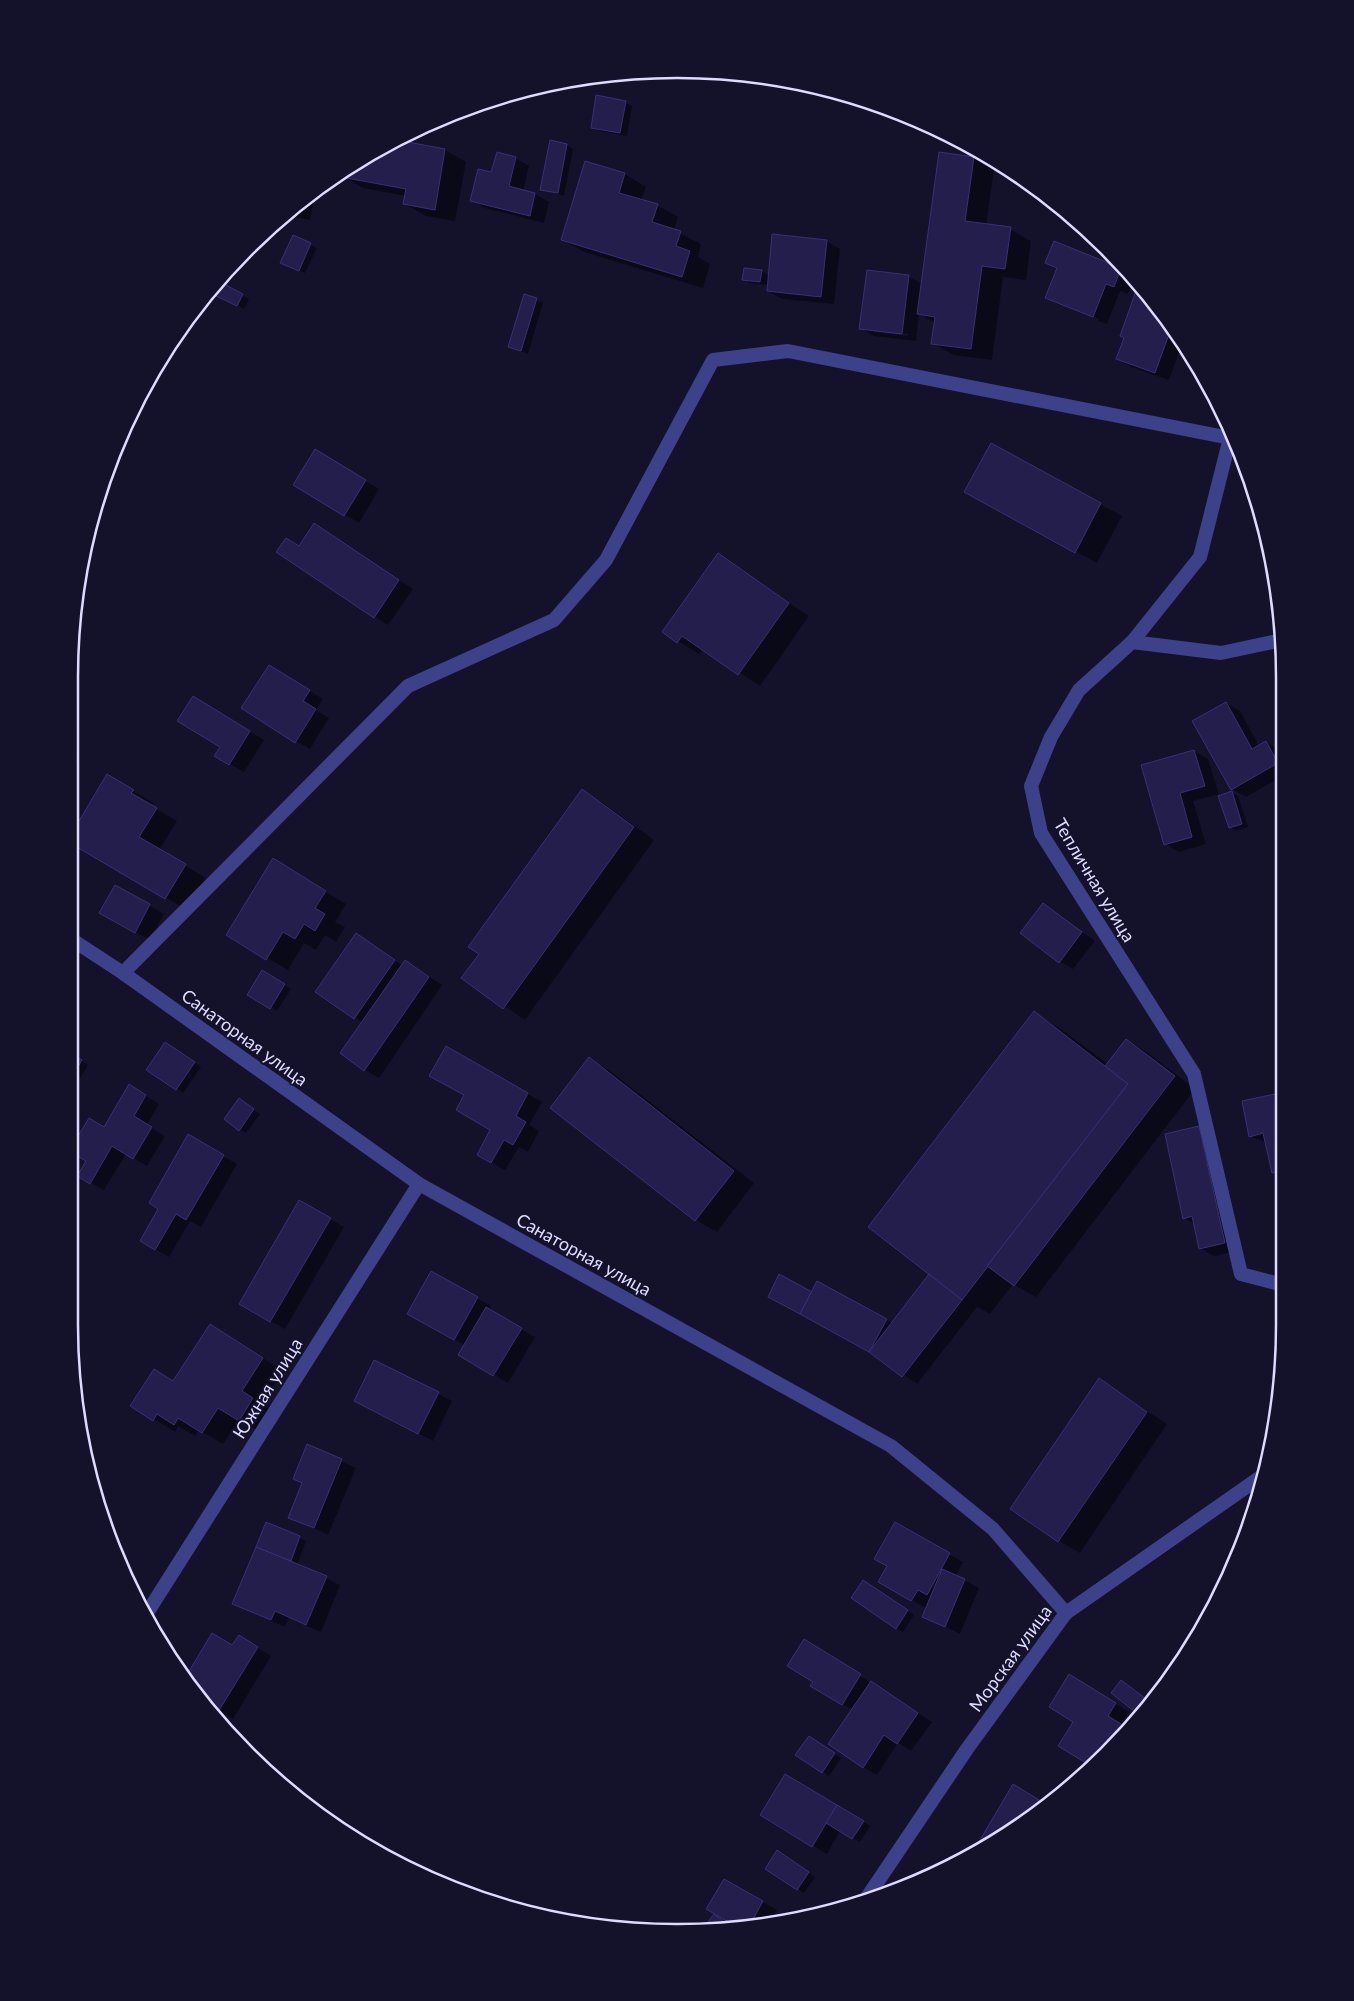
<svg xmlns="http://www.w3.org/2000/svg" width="1354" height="2001" font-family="Lato,sans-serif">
	<rect width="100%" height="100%" fill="#14122b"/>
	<g fill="#0007" fill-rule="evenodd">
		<polygon points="528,90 526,97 510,95"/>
		<polygon points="625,102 632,106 627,136 599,131 592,127"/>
		<polygon points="411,133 409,144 445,150 466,162 455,221 426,216 405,204 406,196 363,188 342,176 344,169"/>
		<polygon points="566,145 573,149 564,196 542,189"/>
		<polygon points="515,158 529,166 523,191 535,194 549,202 544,223 485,208 471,200 492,174"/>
		<path d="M973,158l21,12 -8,55 24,4 21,12 -5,39 -23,-3 -11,83 -38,-5 -21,-12 2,-20 -16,-9 -3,27 -42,-5 -14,-8 8,-57 41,6 13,7zM874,329l34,5v2l-34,-4z"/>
		<polygon points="586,163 625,174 646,187 641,200 657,205 678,217 674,230 701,244 698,257 710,264 703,288 584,252 563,240"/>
		<polygon points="316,190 310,220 285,215"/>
		<polygon points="826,241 840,249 834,304 782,299 768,291 769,285 750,283 743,279 761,271 770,276"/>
		<polygon points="1055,242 1121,269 1134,279 1128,294 1120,291 1107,324 1098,321 1099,319 1059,302 1059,305 1046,297 1058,269 1046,262"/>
		<polygon points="310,244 317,248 305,273 288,266"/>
		<polygon points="218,283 249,299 244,309 220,297"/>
		<polygon points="1139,286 1183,341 1169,380 1131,367 1117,359 1125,338 1121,336"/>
		<polygon points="525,296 543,303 528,354 510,347"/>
		<polygon points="991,445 1122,516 1097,563 987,504"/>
		<polygon points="315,451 379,489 359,523 295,485"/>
		<polygon points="315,525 413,589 388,625 375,617 299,547"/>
		<polygon points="718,555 809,616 760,686 703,649 699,654 664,632"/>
		<polygon points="283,674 323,699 316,710 329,718 310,749 296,741"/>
		<polygon points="1226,703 1240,711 1259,746 1266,742 1280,750 1285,760 1285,775 1246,797 1232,789"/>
		<polygon points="207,706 264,740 244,772 216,756 221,747"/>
		<polygon points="1194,751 1208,759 1219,794 1193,801 1206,844 1179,852 1165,844 1142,766"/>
		<polygon points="107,775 154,803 151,806 177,821 159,850 206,878 187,910 70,842"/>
		<polygon points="582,791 603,803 654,840 525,1020 463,978 480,954"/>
		<polygon points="1231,792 1238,796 1248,827 1236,831 1230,827"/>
		<polygon points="294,872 346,904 335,922 345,927 336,942 325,935 316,950 304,943 288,970 227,934"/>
		<polygon points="115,886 164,914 150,940 115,921"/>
		<polygon points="1043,904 1095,941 1073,969 1059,961"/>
		<polygon points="370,943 403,966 406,961 442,985 379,1078 365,1070 363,1023 317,992"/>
		<polygon points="263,971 291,989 277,1011 249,994"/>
		<polygon points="1034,1013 1061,1029 1108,1064 1126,1040 1147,1052 1195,1089 1036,1297 1013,1284 990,1314 977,1307 917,1384 871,1352 769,1296 812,1293 818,1283 892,1323 929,1276"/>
		<polygon points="172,1048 201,1067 183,1093 148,1070"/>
		<polygon points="447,1048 542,1102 529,1125 539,1131 528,1152 519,1147 505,1170 478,1155 492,1129"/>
		<polygon points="71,1054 88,1065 72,1091"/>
		<polygon points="590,1059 610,1071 754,1183 717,1232 696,1220 552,1108"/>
		<polygon points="130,1086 159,1104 147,1125 165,1136 147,1166 126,1154 104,1190 79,1176"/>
		<polygon points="1275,1095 1285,1101 1285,1179 1273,1172 1267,1143 1250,1136 1243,1102"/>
		<polygon points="246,1104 260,1114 246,1133 239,1129"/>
		<polygon points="1199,1127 1213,1135 1238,1251 1214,1256 1200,1248 1195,1224 1184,1218"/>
		<polygon points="189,1136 237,1164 201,1227 190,1221 169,1257 141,1241 160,1209"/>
		<polygon points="300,1202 344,1227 285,1329 241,1304"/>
		<polygon points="431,1273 491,1306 489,1311 535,1337 508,1383 459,1354 465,1345 409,1314"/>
		<polygon points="231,1338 283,1371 262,1404 273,1411 260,1432 239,1420 223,1444 199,1430 195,1436 178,1426 175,1432 132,1406 174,1382"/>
		<polygon points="375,1362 452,1401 433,1441 355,1401"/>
		<polygon points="1099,1380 1167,1424 1080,1553 1059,1541"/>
		<polygon points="308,1446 356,1468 328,1535 290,1517 303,1484"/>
		<polygon points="267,1524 306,1541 297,1565 340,1585 321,1632 289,1618 285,1627 234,1604"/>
		<polygon points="896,1524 963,1562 956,1576 979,1588 960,1634 923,1616 926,1608 880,1582 889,1566"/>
		<polygon points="870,1585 914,1615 903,1632 896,1628"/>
		<polygon points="212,1635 233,1647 239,1637 271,1656 233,1719 204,1702 185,1679"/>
		<polygon points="818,1649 932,1722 911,1751 898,1743 877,1775 863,1767 853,1710 812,1685"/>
		<polygon points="1084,1684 1129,1712 1121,1725 1128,1729 1107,1754 1092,1766 1060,1745 1074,1722"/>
		<polygon points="815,1741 841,1758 829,1776 797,1755"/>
		<polygon points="1043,1803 981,1851 974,1852"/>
		<polygon points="850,1814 870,1826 860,1842 840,1831 827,1854 762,1815"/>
		<polygon points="784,1856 815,1877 804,1893 766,1868"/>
		<polygon points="724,1880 777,1910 770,1922 734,1925 726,1920 729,1925 706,1926 716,1913"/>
	</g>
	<g fill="#231e4c" stroke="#383078">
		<polygon points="596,95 626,101 620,133 591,128"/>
		<polygon points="397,140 445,149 435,210 403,204 406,189 341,177 342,170"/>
		<polygon points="550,140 567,144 558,193 540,190"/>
		<polygon points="497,152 516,157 509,186 535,193 530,216 470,201 478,169 491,172"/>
		<polygon points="939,152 974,157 965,221 1011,227 1005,269 982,266 971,349 931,344 935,317 917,314"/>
		<polygon points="585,161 625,173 619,193 658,204 652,222 681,231 676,246 690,251 682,277 561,240"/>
		<polygon points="772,234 827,240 821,297 767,291"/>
		<polygon points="293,235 311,243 299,271 280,263"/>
		<polygon points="1054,241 1121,268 1114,287 1106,284 1093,317 1045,298 1057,268 1045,263"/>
		<polygon points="744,268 762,270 760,282 742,280"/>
		<polygon points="867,270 909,275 902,334 859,329"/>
		<polygon points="218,281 243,294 237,306 212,294"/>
		<polygon points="1138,285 1172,326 1155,373 1116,359 1124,338 1120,336"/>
		<polygon points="524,294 537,298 521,351 508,347"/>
		<polygon points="991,443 1101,503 1075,553 964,492"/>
		<polygon points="315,449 366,480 344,516 293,485"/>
		<polygon points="314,523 399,580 374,618 276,552 286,538 299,546"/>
		<polygon points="718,553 789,603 738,675 682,636 677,643 662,632"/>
		<polygon points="269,665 310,690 303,701 316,709 295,743 241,708"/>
		<polygon points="193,696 250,731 229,765 214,756 220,747 177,721"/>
		<polygon points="1226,702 1252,749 1266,741 1278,763 1231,790 1192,721"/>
		<polygon points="1194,750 1205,786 1180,793 1192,837 1164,845 1141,765"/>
		<polygon points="107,774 134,790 131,793 157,808 139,837 186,864 165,899 70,843 70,836"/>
		<polygon points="582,789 634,827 503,1009 461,978 479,954 468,947"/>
		<polygon points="1232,791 1242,824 1229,828 1218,796"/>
		<polygon points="273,858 326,891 315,908 325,914 315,931 304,924 295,939 283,932 266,960 226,935"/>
		<polygon points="115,885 150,904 135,933 99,913"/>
		<polygon points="1043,903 1082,932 1059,963 1020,933"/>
		<polygon points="356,933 395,960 354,1019 315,992"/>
		<polygon points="405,960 429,977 364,1071 340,1053"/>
		<polygon points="262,970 285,984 270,1009 247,995"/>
		<polygon points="1034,1011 1128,1084 962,1300 868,1227"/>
		<polygon points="1126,1039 1175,1076 1014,1286 987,1266 1128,1084 1105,1066"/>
		<polygon points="165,1042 195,1062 176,1090 146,1070"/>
		<polygon points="446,1046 528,1093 516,1116 526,1122 513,1145 504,1140 491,1163 477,1155 490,1130 456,1110 464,1095 429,1076"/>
		<polygon points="71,1053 82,1060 72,1077"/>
		<polygon points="589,1057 734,1171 695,1221 550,1108"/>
		<polygon points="129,1084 146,1095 134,1116 152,1127 133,1159 112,1146 90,1184 77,1176 86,1161 72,1153 72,1146 89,1118 104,1127"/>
		<polygon points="1275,1094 1285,1139 1285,1170 1272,1173 1263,1133 1249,1137 1242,1101"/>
		<polygon points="239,1098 254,1109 239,1131 224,1119"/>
		<polygon points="1199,1126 1225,1243 1199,1249 1192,1216 1183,1219 1165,1134"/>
		<polygon points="188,1134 224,1155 186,1220 176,1214 155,1250 140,1241 158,1209 149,1203"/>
		<polygon points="1285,1188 1285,1225 1284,1226 1279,1189"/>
		<polygon points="299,1200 331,1218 270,1322 239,1304"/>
		<polygon points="431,1271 478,1297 454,1340 407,1314"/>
		<polygon points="779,1274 812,1292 800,1314 768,1297"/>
		<polygon points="929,1274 962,1300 902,1377 869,1352"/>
		<polygon points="817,1281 887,1319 869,1352 800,1314"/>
		<polygon points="486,1307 522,1328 493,1376 458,1355"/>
		<polygon points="210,1324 263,1358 242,1391 253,1398 239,1421 218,1408 202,1433 178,1418 174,1425 157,1414 153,1421 130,1406 154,1369 173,1381"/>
		<polygon points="374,1360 439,1392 418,1434 354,1401"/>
		<polygon points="1099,1378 1147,1412 1058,1542 1010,1509"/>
		<polygon points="307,1444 342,1459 314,1528 288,1518 302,1483 293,1479"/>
		<polygon points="266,1522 300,1536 291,1561 256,1547"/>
		<polygon points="895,1522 950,1553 927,1595 918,1590 911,1601 878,1582 887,1566 874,1559"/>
		<polygon points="256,1547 327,1576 306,1625 275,1611 271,1620 232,1604"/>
		<polygon points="942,1569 965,1579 945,1627 922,1617"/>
		<polygon points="863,1580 908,1610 896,1629 851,1598"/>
		<polygon points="212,1633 232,1645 239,1635 258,1647 218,1712 206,1705 185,1678"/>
		<polygon points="804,1639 861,1674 842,1705 810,1686 813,1682 787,1666"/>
		<polygon points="1069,1674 1116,1703 1108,1716 1126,1727 1107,1754 1091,1766 1058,1746 1073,1722 1049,1707"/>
		<polygon points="1121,1680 1150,1702 1139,1715 1111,1693"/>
		<polygon points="871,1681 918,1713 897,1744 884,1735 863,1768 828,1744"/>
		<polygon points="809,1736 835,1753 822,1773 795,1755"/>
		<polygon points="785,1774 837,1805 812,1847 760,1815"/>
		<polygon points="1013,1784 1044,1803 975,1854 973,1852"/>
		<polygon points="837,1805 864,1821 852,1839 826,1823"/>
		<polygon points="777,1850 809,1872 797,1890 765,1869"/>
		<polygon points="724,1879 763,1901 751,1923 733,1925 706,1909"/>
		<polygon points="714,1914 728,1925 705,1926"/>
	</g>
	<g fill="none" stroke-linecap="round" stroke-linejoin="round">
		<g stroke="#3d418a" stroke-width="14">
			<polyline points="1233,433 1230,438 1200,557 1132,642 1079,690 1051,737 1031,786 1041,833 1194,1074 1241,1274 1283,1285 1285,1292"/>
			<polyline points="1132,642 1221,653 1282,640"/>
			<polyline points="71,939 123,973 419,1184 891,1446 993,1529 1066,1613"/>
			<polyline points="123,973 408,686 554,620 606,560 713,360 788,351 1230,438"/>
			<polyline points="147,1613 419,1184"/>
			<polyline points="866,1899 967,1749 1066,1613 1262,1476"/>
		</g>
	</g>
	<g text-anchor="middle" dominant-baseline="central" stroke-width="4" stroke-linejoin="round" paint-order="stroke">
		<g font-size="18" fill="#dddcff" stroke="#14122b">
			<text transform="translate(1095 880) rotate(59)">Тепличная улица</text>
			<text transform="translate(245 1037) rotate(36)">Санаторная улица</text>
			<text transform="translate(584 1254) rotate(29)">Санаторная улица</text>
			<text transform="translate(267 1388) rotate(-58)">Южная улица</text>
			<text transform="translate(1010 1658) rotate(-54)">Морская улица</text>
		</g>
	</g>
	<path d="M0 0H1354V2001H0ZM677 78H677A599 599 0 0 1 1276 677V1325A599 599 0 0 1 677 1924H677A599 599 0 0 1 78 1325V677A599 599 0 0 1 677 78Z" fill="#14122b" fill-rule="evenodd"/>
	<path fill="none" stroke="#dddcff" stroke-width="2.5" d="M677 78H677A599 599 0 0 1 1276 677V1325A599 599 0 0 1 677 1924H677A599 599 0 0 1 78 1325V677A599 599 0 0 1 677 78Z"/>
</svg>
